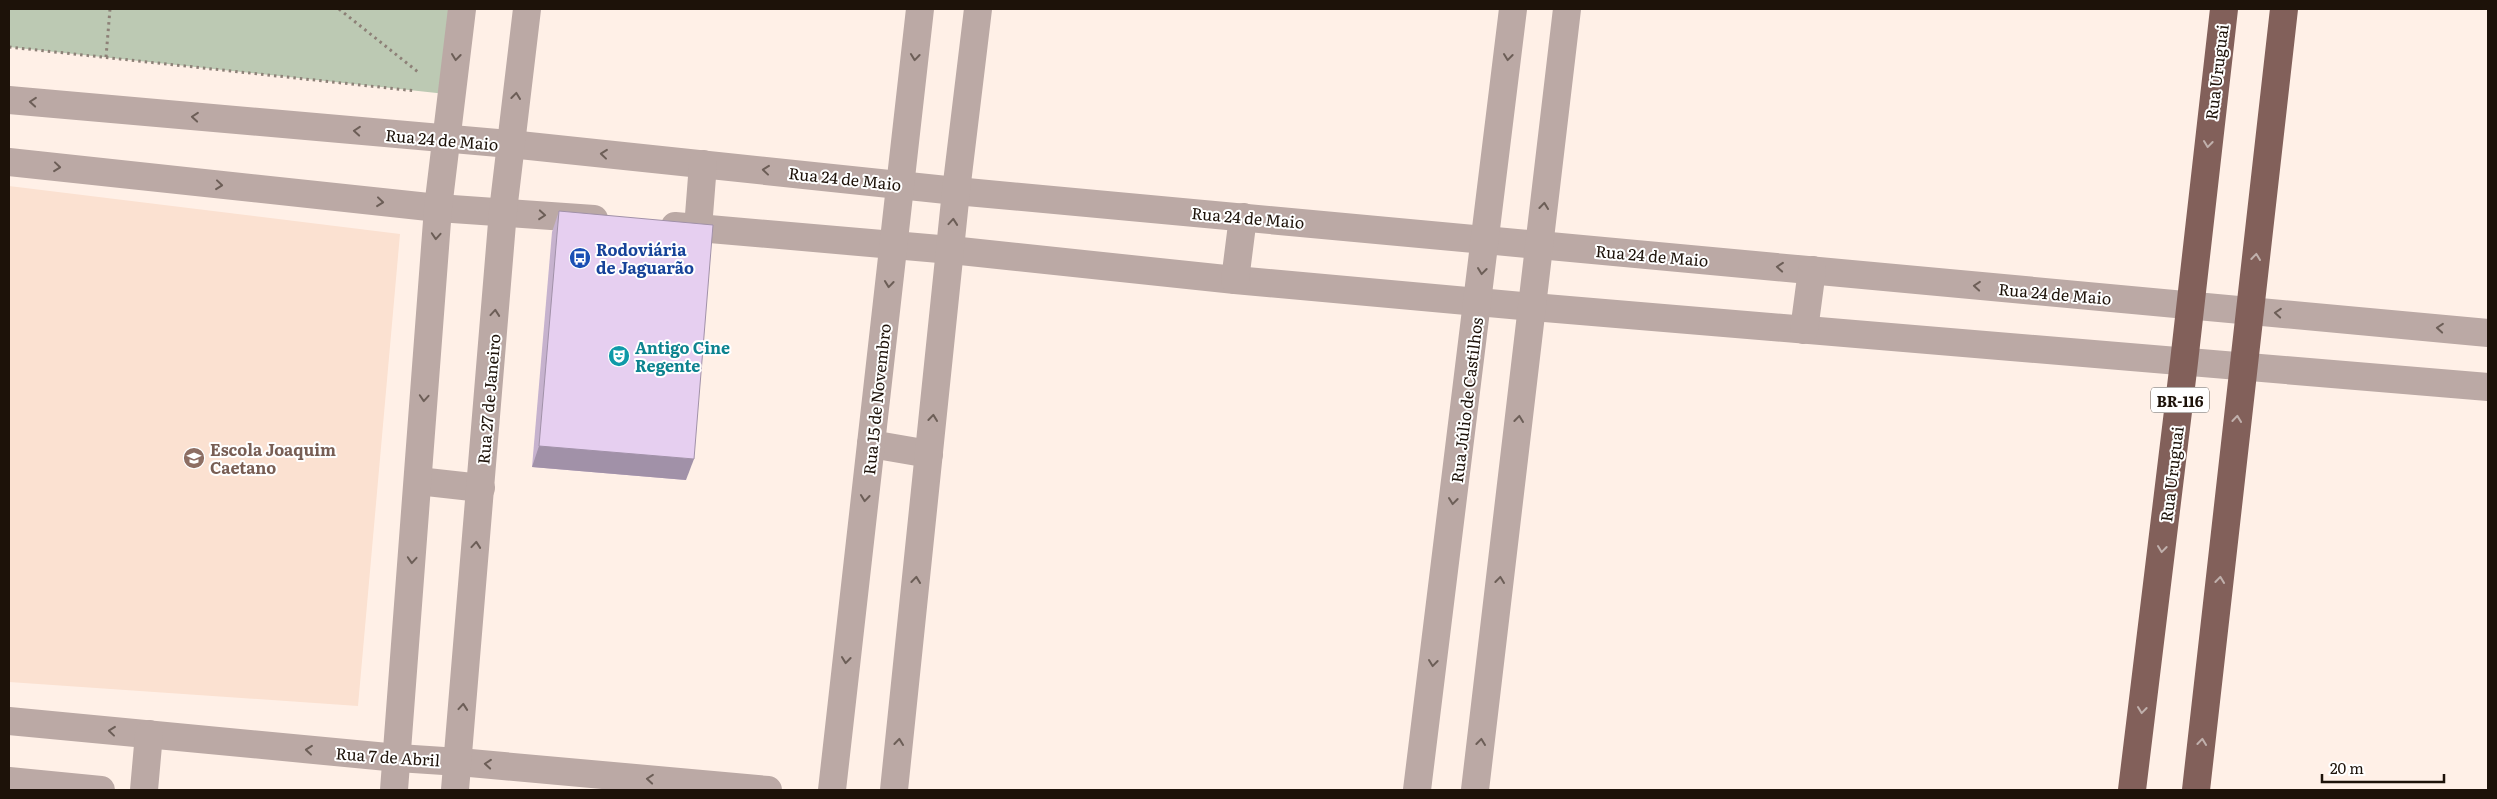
<svg xmlns="http://www.w3.org/2000/svg" width="2497" height="799" font-family="Literata,serif">
	<rect width="100%" height="100%" fill="#fff0e7"/>
	<polygon fill="#fbe1d1" points="9,186 400,234 358,706 9,682"/>
	<polygon fill="#bcc9b3" points="9,9 455,9 446,94 9,47"/>
	<g fill="none" stroke-linecap="round" stroke-linejoin="round">
		<g stroke="#8d8077" stroke-width="3" stroke-dasharray="2.5 4" stroke-linecap="butt">
			<polyline points="339,9 418,72"/>
			<polyline points="9,47 416,91"/>
			<polyline points="106,57 110,9"/>
		</g>
		<g stroke="#bba9a5" stroke-width="28">
			<polyline points="9,100 510,144 956,191 2488,333"/>
			<polyline points="9,162 438,208 594,219"/>
			<polyline points="675,226 951,250 1235,280 1533,307 2488,387"/>
			<polyline points="698,228 703,164"/>
			<polyline points="1235,280 1243,217"/>
			<polyline points="1804,330 1812,270"/>
			<polyline points="871,444 929,454"/>
			<polyline points="9,721 398,758 459,762 768,790"/>
			<polyline points="9,781 101,790"/>
			<polyline points="144,790 149,734"/>
			<polyline points="832,790 920,9"/>
			<polyline points="894,790 956,191 978,9"/>
		</g>
		<g stroke="#bba9a5" stroke-width="28">
			<polyline points="418,481 481,488"/>
			<polyline points="394,790 438,208 462,9"/>
			<polyline points="455,790 503,211 527,9"/>
			<polyline points="1417,790 1513,9"/>
			<polyline points="1475,790 1567,9"/>
		</g>
		<g stroke="#82605a" stroke-width="28">
			<polyline points="2132,790 2184,362 2224,9"/>
			<polyline points="2196,790 2284,9"/>
		</g>
	</g>
	<polygon fill="#c6b2ce" points="559,211 686,480 532,467 552,232"/>
	<polygon fill="#a191a8" points="539,446 694,459 686,480 532,467"/>
	<polygon fill="#e6cff0" stroke="#a191a8" points="559,211 713,225 694,459 539,446"/>
	<defs><path id="oneway-chevron" d="M-2-3.5L2.5 0L-2 3.5" fill="none" stroke-width="1.6" stroke-linecap="round" stroke-linejoin="round" transform="scale(1.25)"/></defs>
	<g stroke="#6c5e57">
		<use href="#oneway-chevron" transform="translate(456 57) rotate(97)"/>
		<use href="#oneway-chevron" transform="translate(915 57) rotate(96)"/>
		<use href="#oneway-chevron" transform="translate(1508 57) rotate(97)"/>
		<use href="#oneway-chevron" transform="translate(516 96) rotate(-83)"/>
		<use href="#oneway-chevron" transform="translate(33 102) rotate(-175)"/>
		<use href="#oneway-chevron" transform="translate(195 117) rotate(-175)"/>
		<use href="#oneway-chevron" transform="translate(357 131) rotate(-175)"/>
		<use href="#oneway-chevron" transform="translate(604 154) rotate(-174)"/>
		<use href="#oneway-chevron" transform="translate(57 167) rotate(6)"/>
		<use href="#oneway-chevron" transform="translate(766 170) rotate(-174)"/>
		<use href="#oneway-chevron" transform="translate(219 185) rotate(6)"/>
		<use href="#oneway-chevron" transform="translate(380 202) rotate(6)"/>
		<use href="#oneway-chevron" transform="translate(1544 206) rotate(-84)"/>
		<use href="#oneway-chevron" transform="translate(542 215) rotate(5)"/>
		<use href="#oneway-chevron" transform="translate(953 222) rotate(-85)"/>
		<use href="#oneway-chevron" transform="translate(436 236) rotate(94)"/>
		<use href="#oneway-chevron" transform="translate(1780 267) rotate(-175)"/>
		<use href="#oneway-chevron" transform="translate(1482 271) rotate(97)"/>
		<use href="#oneway-chevron" transform="translate(889 284) rotate(96)"/>
		<use href="#oneway-chevron" transform="translate(1977 286) rotate(-175)"/>
		<use href="#oneway-chevron" transform="translate(495 313) rotate(-85)"/>
		<use href="#oneway-chevron" transform="translate(2278 313) rotate(-175)"/>
		<use href="#oneway-chevron" transform="translate(2440 328) rotate(-175)"/>
		<use href="#oneway-chevron" transform="translate(424 398) rotate(94)"/>
		<use href="#oneway-chevron" transform="translate(933 418) rotate(-84)"/>
		<use href="#oneway-chevron" transform="translate(1519 419) rotate(-83)"/>
		<use href="#oneway-chevron" transform="translate(865 498) rotate(96)"/>
		<use href="#oneway-chevron" transform="translate(1453 501) rotate(97)"/>
		<use href="#oneway-chevron" transform="translate(476 545) rotate(-85)"/>
		<use href="#oneway-chevron" transform="translate(412 560) rotate(94)"/>
		<use href="#oneway-chevron" transform="translate(916 580) rotate(-84)"/>
		<use href="#oneway-chevron" transform="translate(1500 580) rotate(-83)"/>
		<use href="#oneway-chevron" transform="translate(846 660) rotate(96)"/>
		<use href="#oneway-chevron" transform="translate(1433 663) rotate(97)"/>
		<use href="#oneway-chevron" transform="translate(463 707) rotate(-85)"/>
		<use href="#oneway-chevron" transform="translate(112 731) rotate(-174)"/>
		<use href="#oneway-chevron" transform="translate(899 742) rotate(-84)"/>
		<use href="#oneway-chevron" transform="translate(1481 742) rotate(-83)"/>
		<use href="#oneway-chevron" transform="translate(309 750) rotate(-174)"/>
		<use href="#oneway-chevron" transform="translate(488 764) rotate(-175)"/>
		<use href="#oneway-chevron" transform="translate(650 779) rotate(-175)"/>
	</g>
	<g stroke="#c0b0ac">
		<use href="#oneway-chevron" transform="translate(2208 144) rotate(97)"/>
		<use href="#oneway-chevron" transform="translate(2256 257) rotate(-83)"/>
		<use href="#oneway-chevron" transform="translate(2237 419) rotate(-84)"/>
		<use href="#oneway-chevron" transform="translate(2162 549) rotate(97)"/>
		<use href="#oneway-chevron" transform="translate(2220 580) rotate(-84)"/>
		<use href="#oneway-chevron" transform="translate(2142 710) rotate(97)"/>
		<use href="#oneway-chevron" transform="translate(2202 742) rotate(-84)"/>
	</g>
	<defs>
		<g id="bus-disc" transform="scale(1.125)"><circle r="9.5" fill="#1a4fb4" stroke="#fff"/><path d="M-5-6H5V4H4V6H2V4H-2V6H-4V4H-5ZM-3.5-4V0h7V-4ZM-3.5 1.2v1.5H-2V1.2ZM2 1.2v1.5H3.5V1.2Z" fill="#fff"/></g>
		<g id="theatre-disc" transform="scale(1.125)"><circle r="9.5" fill="#0f9aa8" stroke="#fff"/><path d="M-5-5.5Q0-4 5-5.5V0Q5 5 0 6Q-5 5-5 0ZM-3.3-2.5H-1v1.5H-3.3ZM1-2.5H3.3v1.5H1ZM-2.8 1Q0 5.5 2.8 1Z" fill="#fff"/></g>
		<g id="school-disc" transform="scale(1.125)"><circle r="9.5" fill="#8d6e63" stroke="#fff"/><path d="M0-5L7-2L0 1L-7-2ZM-4 1L0 2.5L4 1V4Q0 6-4 4Z" fill="#fff"/></g>
	</defs>
	<g fill-rule="evenodd">
		<use href="#bus-disc" x="580" y="258"/>
		<use href="#theatre-disc" x="619" y="356"/>
		<use href="#school-disc" x="194" y="458"/>
	</g>
	<g text-anchor="middle" dominant-baseline="central" stroke-width="4" stroke-linejoin="round" paint-order="stroke">
		<rect fill="#fff" stroke="#615953" stroke-width="1" x="2151" y="387.5" width="58" height="25" rx="4"/>
		<g font-size="15" font-weight="bold" fill="#1d1209">
			<text x="2180" y="400">BR-116</text>
		</g>
		<g font-size="16" fill="#1d1209" stroke="#fff">
			<text transform="translate(2216 72) rotate(-83)">Rua Uruguai</text>
			<text transform="translate(442 139) rotate(5)">Rua 24 de Maio</text>
			<text transform="translate(845 178) rotate(6)">Rua 24 de Maio</text>
			<text transform="translate(1248 217) rotate(5)">Rua 24 de Maio</text>
			<text transform="translate(1652 255) rotate(5)">Rua 24 de Maio</text>
			<text transform="translate(2055 293) rotate(5)">Rua 24 de Maio</text>
			<text transform="translate(488 399) rotate(-85)">Rua 27 de Janeiro</text>
			<text transform="translate(876 399) rotate(-84)">Rua 15 de Novembro</text>
			<text transform="translate(1466 400) rotate(-83)">Rua Júlio de Castilhos</text>
			<text transform="translate(2171 474) rotate(-83)">Rua Uruguai</text>
			<text transform="translate(388 756) rotate(4)">Rua 7 de Abril</text>
		</g>
		<g font-size="16" font-weight="bold" fill="#164399" stroke="#fff" text-anchor="start">
			<text x="596" y="249">Rodoviária<tspan x="596" dy="18">de Jaguarão</tspan></text>
		</g>
		<g font-size="16" font-weight="bold" fill="#0d838f" stroke="#fff" text-anchor="start">
			<text x="635" y="347">Antigo Cine<tspan x="635" dy="18">Regente</tspan></text>
		</g>
		<g font-size="16" font-weight="bold" fill="#785e54" stroke="#fff" text-anchor="start">
			<text x="210" y="449">Escola Joaquim<tspan x="210" dy="18">Caetano</tspan></text>
		</g>
	</g>
	<rect width="2497" height="799" fill="none" stroke="#1d1209" stroke-width="20"/>
	<path d="M2322 774v8h122v-8" fill="none" stroke="#1d1209" stroke-width="2.5"/>
	<text x="2330" y="774" font-size="15" fill="#1d1209" stroke="#ffffff" stroke-width="4" paint-order="stroke">20 m</text>
</svg>
